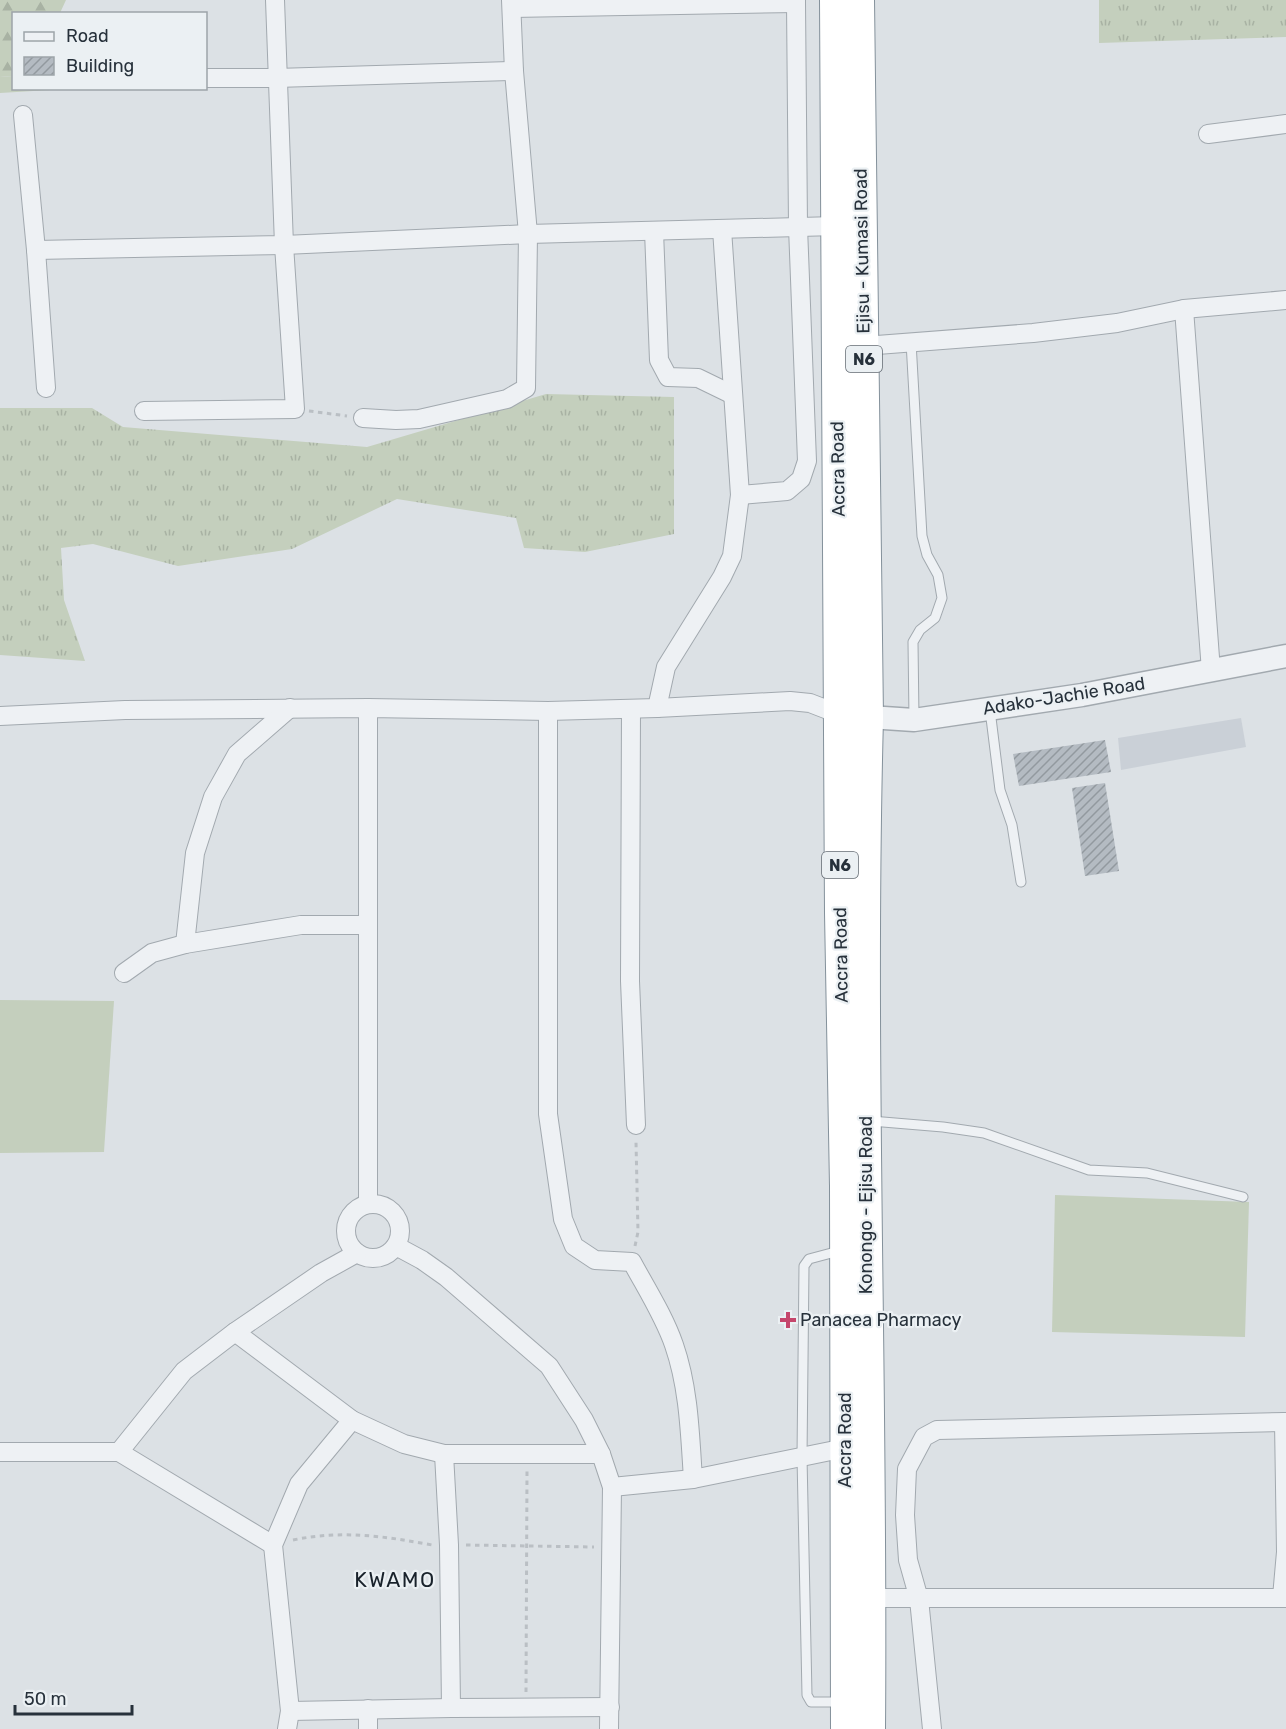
<svg xmlns="http://www.w3.org/2000/svg" width="1286" height="1729" font-family="Rubik,sans-serif">
	<defs>
		<pattern id="grass-tufts" width="24" height="20" patternUnits="userSpaceOnUse" patternTransform="scale(1.5)"><rect width="24" height="20" fill="#c4cfbd"/><path d="M3 7l-1-3M5 7V3M7 7l1-3M15 17l-1-3M17 17v-4M19 17l1-3" fill="none" stroke="#a8b2a3"/></pattern>
		<pattern id="forest-firs" width="22" height="20" patternUnits="userSpaceOnUse" patternTransform="scale(1.5)"><rect width="22" height="20" fill="#c4cfbd"/><path d="M5 1l3.5 6h-7zM16 11l3.5 6h-7z" fill="#a8b2a3"/></pattern>
		<pattern id="building-hatch" width="6" height="6" patternUnits="userSpaceOnUse" patternTransform="scale(1.5)"><rect width="6" height="6" fill="#b4bbc2"/><path d="M-1 1l2-2M0 6l6-6M5 7l2-2" fill="none" stroke="#92999f"/></pattern>
	</defs>
	<rect width="100%" height="100%" fill="#dce1e5"/>
	<polygon fill="#cad0d7" points="1241,718 1246,747 1121,770 1118,738"/>
	<g fill="url(#grass-tufts)">
		<polygon points="1099,0 1286,0 1286,37 1099,43"/>
		<polygon points="13,76 14,88 50,90 0,93 0,77"/>
		<polygon points="546,394 674,397 674,534 585,552 524,548 516,518 397,499 292,549 178,566 93,544 61,548 64,600 85,661 0,655 0,408 92,408 123,427 367,447"/>
	</g>
	<polygon fill="url(#forest-firs)" points="0,0 66,0 60,13 14,14 13,76 0,77"/>
	<g fill="#c4cfbd">
		<polygon points="0,1000 114,1001 104,1152 0,1153"/>
		<polygon points="1055,1195 1249,1202 1245,1337 1052,1332"/>
	</g>
	<g fill="url(#building-hatch)">
		<polygon points="1105,740 1111,772 1019,786 1013,754"/>
		<polygon points="1105,783 1119,871 1085,876 1072,788"/>
	</g>
	<g fill="none" stroke-linecap="round" stroke-linejoin="round">
		<g stroke="#a2a9af" stroke-width="11">
			<g id="service">
				<polyline points="911,342 922,536 927,555 938,575 942,598 935,618 920,630 913,642 914,719"/>
				<polyline points="990,710 1000,790 1012,825 1021,882"/>
				<polyline points="871,1121 943,1127 984,1133 1089,1170 1147,1173 1243,1197"/>
				<polyline points="839,1251 809,1259 804,1266 802,1457 807,1695 811,1702 842,1702"/>
			</g>
		</g>
		<g stroke="#a2a9af" stroke-width="20">
			<g id="minor">
				<polyline points="512,8 796,3 796,0"/>
				<polyline points="206,78 276,78 514,71"/>
				<polyline points="23,115 36,250 46,388"/>
				<polyline points="1208,134 1286,124"/>
				<polyline points="654,231 659,360 668,377 698,378 733,395"/>
				<polyline points="36,250 284,245 528,234 836,226"/>
				<polyline points="1184,309 1211,671"/>
				<polyline points="864,346 1033,333 1117,323 1184,309 1286,300"/>
				<polyline points="144,411 295,409 284,245 275,0"/>
				<polyline points="363,418 396,420 419,419 507,399 526,388 528,234 514,71 511,0"/>
				<polyline points="740,495 787,491 801,479 807,461 798,227 796,3"/>
				<polyline points="657,708 666,667 722,577 732,556 740,495 722,229"/>
				<polyline points="631,709 630,981 636,1125"/>
				<path d="M548,711v403l15,105 11,27 21,14 37,2c14,26 32,54 42,83 15,43 16,90 19,134"/>
				<polyline points="0,716 125,710 368,708 548,711 657,708 790,701 810,703 841,715"/>
				<polyline points="185,944 195,853 213,797 237,754 290,708"/>
				<polyline points="124,973 152,953 185,944 301,925 368,925"/>
				<polyline points="368,1203 368,708"/>
				<circle cx="373" cy="1231" r="27"/>
				<polyline points="396,1246 422,1260 446,1277 549,1366 584,1420 601,1454 612,1487 609,1729"/>
				<polyline points="235,1332 352,1420 404,1444 444,1454 601,1454"/>
				<polyline points="0,1452 119,1452 273,1545"/>
				<polyline points="119,1452 184,1371 235,1332 321,1273 357,1253"/>
				<polyline points="444,1454 449,1545 451,1708"/>
				<polyline points="612,1487 693,1479 855,1446"/>
				<polyline points="1282,1597 1286,1552 1284,1422"/>
				<polyline points="871,1598 1286,1598"/>
				<polyline points="290,1711 451,1708 610,1707"/>
				<polyline points="287,1729 290,1711 273,1545 299,1484 352,1420"/>
				<polyline points="368,1729 368,1709"/>
				<polyline points="932,1729 919,1599 908,1560 905,1515 907,1469 924,1437 937,1430 1286,1422"/>
			</g>
		</g>
		<g stroke="#a2a9af" stroke-width="25">
			<polyline id="tertiary" points="854,716 914,720 1082,695 1286,656"/>
		</g>
		<g stroke="#84919b" stroke-width="32">
			<g id="trunk">
				<polyline points="835,0 840,913 845,1186 846,1729"/>
				<path d="M859,0l9,718c-9,337 5,674 2,1011"/>
			</g>
		</g>
		<g stroke="#babfc4" stroke-width="3" stroke-dasharray="4.5 4.5" stroke-linecap="butt">
			<polyline points="309,411 347,416"/>
			<polyline points="635,1246 638,1232 636,1142"/>
			<path d="M293,1540c49,-10 91,-4 139,5"/>
			<polyline points="466,1545 594,1547"/>
			<polyline points="526,1692 527,1471"/>
		</g>
		<use href="#service" stroke="#eef1f4" stroke-width="9"/>
		<use href="#minor" stroke="#eef1f4" stroke-width="18"/>
		<use href="#tertiary" stroke="#eef1f4" stroke-width="22"/>
		<use href="#trunk" stroke="#fff" stroke-width="30"/>
	</g>
	<path fill="#c5466c" stroke="#ebf0f3" stroke-width="2" d="M785 1311h6v6h6v6h-6v6h-6v-6h-6v-6h6z"/>
	<g text-anchor="middle" dominant-baseline="central" stroke-width="4.5" stroke-linejoin="round" paint-order="stroke">
		<g fill="#ebf0f3" stroke="#626a72" stroke-width="1.5">
			<rect x="846" y="346" width="36" height="26" rx="4.5"/>
			<rect x="822" y="852" width="36" height="26" rx="4.5"/>
		</g>
		<g font-size="16" font-weight="bold" fill="#27313b">
			<text x="864" y="359">N6</text>
			<text x="840" y="865">N6</text>
		</g>
		<g font-size="18" fill="#27313b" stroke="#ebf0f3">
			<text transform="translate(862 251) rotate(-91)">Ejisu - Kumasi Road</text>
			<text transform="translate(838 469) rotate(-91)">Accra Road</text>
			<text transform="translate(1064 696) rotate(-9)">Adako-Jachie Road</text>
			<text transform="translate(841 955) rotate(-91)">Accra Road</text>
			<text transform="translate(866 1205) rotate(-90)">Konongo - Ejisu Road</text>
			<text transform="translate(845 1440) rotate(-90)">Accra Road</text>
		</g>
		<g font-size="18" fill="#27313b" stroke="#ebf0f3" text-anchor="start">
			<text x="800" y="1320">Panacea Pharmacy</text>
		</g>
		<g font-size="21" letter-spacing="1.5" fill="#19222b" stroke="#ebf0f3">
			<text x="395" y="1579">KWAMO</text>
		</g>
	</g>
	<rect x="12" y="12" width="195" height="78" fill="#ebf0f3" stroke="#9da4a9" stroke-width="1.5"/>
	<rect x="24" y="32" width="30" height="9" fill="#eef1f4" stroke="#9da4a9" stroke-width="1.5"/>
	<text x="66" y="42" font-size="18" fill="#27313b">Road</text>
	<rect x="24" y="57" width="30" height="18" fill="url(#building-hatch)" stroke="#9da4a9" stroke-width="1.5"/>
	<text x="66" y="72" font-size="18" fill="#27313b">Building</text>
	<path d="M15 1705v9h117v-9" fill="none" stroke="#27313b" stroke-width="3"/>
	<text x="24" y="1705" font-size="18" fill="#27313b" stroke="#ebf0f3" stroke-width="4.5" paint-order="stroke">50 m</text>
</svg>
